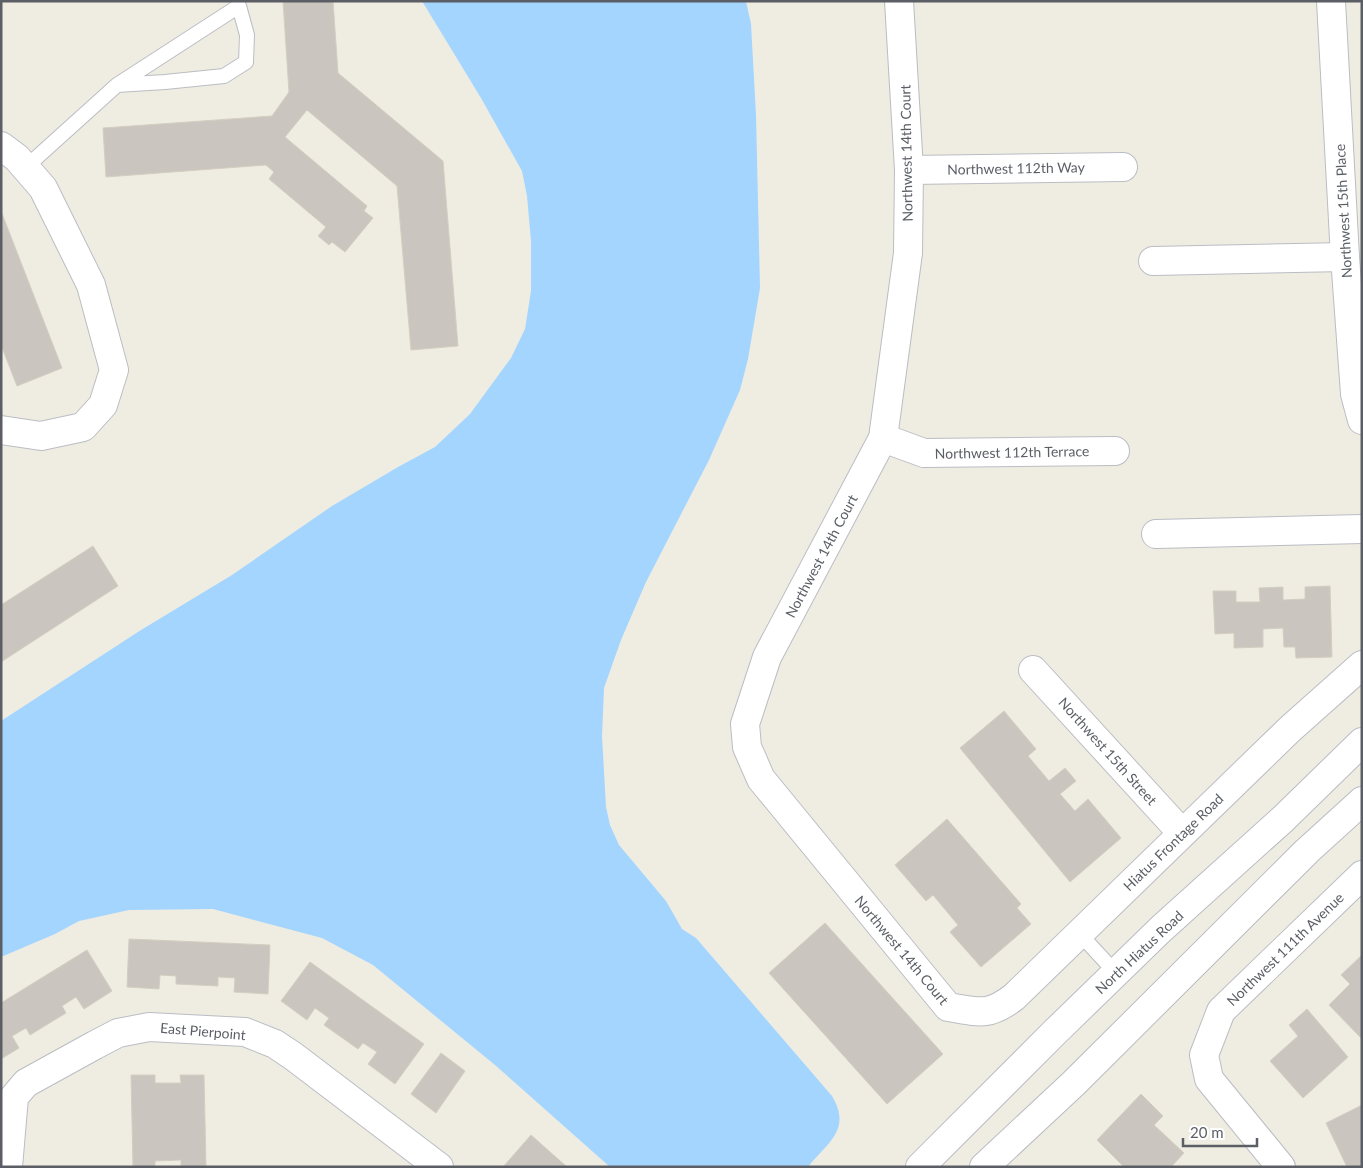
<svg xmlns="http://www.w3.org/2000/svg" width="1363" height="1168" font-family="Lato,sans-serif">
	<rect width="100%" height="100%" fill="#efede2"/>
	<path fill="#a3d5ff" d="M422,1h324l5,23 5,91 4,173 -12,71 -8,31 -31,70 -63,122 -25,58 -17,48 -2,48 4,71 4,18 9,20 47,56 16,28 14,9 136,158c20,34 -4,46 -24,71h-198l-115,-102 -122,-100 -51,-27 -109,-29 -84,1 -50,11 -24,13 -54,23v-236l140,-91 91,-55 100,-69 66,-39 37,-20 35,-33 41,-56 14,-29 6,-38v-50l-4,-45 -5,-25 -41,-73z"/>
	<g fill="#cac6bf" stroke="#d4cec0">
		<polygon points="283,1 333,1 338,73 443,161 458,346 411,350 397,186 307,110 285,137 367,206 364,211 373,218 345,252 332,242 329,245 318,236 326,227 269,179 274,172 266,165 106,177 103,128 272,116 289,92"/>
		<polygon points="1,211 62,368 17,386 1,345"/>
		<polygon points="93,546 118,586 1,662 1,605"/>
		<polygon points="1330,586 1332,657 1296,658 1295,647 1284,647 1283,628 1263,629 1263,647 1234,648 1234,633 1215,634 1213,591 1236,591 1236,602 1260,602 1259,588 1283,587 1283,600 1305,599 1305,587"/>
		<polygon points="1004,711 1036,749 1028,756 1049,781 1065,768 1076,781 1060,794 1075,811 1088,799 1121,838 1070,882 960,748"/>
		<polygon points="947,819 1021,904 1017,908 1031,924 981,967 950,932 958,925 933,895 926,901 895,865"/>
		<polygon points="825,923 943,1054 887,1104 769,973"/>
		<polygon points="129,939 270,945 268,994 234,992 235,978 218,977 218,986 176,984 176,976 160,975 159,989 127,987"/>
		<polygon points="87,950 112,991 84,1009 76,997 62,1006 66,1013 30,1035 26,1028 12,1036 19,1048 1,1059 1,1003"/>
		<polygon points="1362,955 1362,1039 1329,1005 1350,984 1341,975"/>
		<polygon points="310,962 424,1044 395,1084 368,1064 377,1052 363,1043 358,1049 324,1025 329,1018 315,1008 307,1020 281,1001"/>
		<polygon points="1307,1009 1348,1057 1303,1098 1270,1061 1298,1036 1289,1025"/>
		<polygon points="441,1053 465,1071 436,1113 411,1094"/>
		<polygon points="131,1075 155,1075 155,1083 181,1083 180,1075 204,1075 206,1167 181,1167 181,1160 155,1161 155,1167 133,1167"/>
		<polygon points="1141,1094 1163,1116 1154,1125 1184,1153 1171,1167 1124,1167 1097,1140"/>
		<polygon points="1362,1105 1362,1167 1347,1167 1326,1123"/>
		<polygon points="531,1135 567,1167 503,1167"/>
	</g>
	<g fill="none" stroke-linecap="round" stroke-linejoin="round">
		<g stroke="#babdc3" stroke-width="16">
			<g id="service">
				<polyline points="25,168 117,85 239,6 247,35 246,62 224,76 165,82 117,85"/>
				<polyline points="1079,933 1116,973"/>
			</g>
		</g>
		<g stroke="#babdc3" stroke-width="30">
			<g id="minor">
				<path d="M899,1l10,169 -1,83 -25,185 -116,219 -22,67 2,23 14,32 187,228c31,5 40,10 66,-10l276,-268 72,-64"/>
				<polyline points="1331,1 1345,257 1355,394 1362,420"/>
				<polyline points="1,146 17,158 43,188 91,285 114,370 103,405 83,427 41,436 1,430"/>
				<polyline points="909,170 1123,167"/>
				<polyline points="1153,261 1345,257"/>
				<polyline points="883,438 924,453 1115,451"/>
				<polyline points="1156,534 1362,529"/>
				<polyline points="1033,670 1182,833"/>
				<polyline points="8,1167 14,1097 26,1083 95,1045 118,1033 149,1027 245,1032 275,1044 293,1056 439,1167"/>
				<polyline points="1281,1167 1209,1079 1204,1055 1221,1011 1362,875"/>
			</g>
		</g>
		<g stroke="#b8bcc2" stroke-width="30">
			<g id="secondary">
				<polyline points="920,1167 1055,1032 1161,929 1283,819 1362,742"/>
				<polyline points="984,1167 1074,1083 1307,851 1362,801"/>
			</g>
		</g>
		<use href="#service" stroke="#fff" stroke-width="14"/>
		<use href="#minor" stroke="#fff" stroke-width="28"/>
		<use href="#secondary" stroke="#fff" stroke-width="28"/>
	</g>
	<g text-anchor="middle" dominant-baseline="central" stroke-width="4" stroke-linejoin="round" paint-order="stroke">
		<g font-size="14" fill="#5b5f65" stroke="#fff">
			<text transform="translate(906 153) rotate(-91)">Northwest 14th Court</text>
			<text transform="translate(1016 168) rotate(-1)">Northwest 112th Way</text>
			<text transform="translate(1343 211) rotate(-93)">Northwest 15th Place</text>
			<text transform="translate(1012 452) rotate(-1)">Northwest 112th Terrace</text>
			<text transform="translate(821 556) rotate(-62)">Northwest 14th Court</text>
			<text transform="translate(1108 751) rotate(48)">Northwest 15th Street</text>
			<text transform="translate(1173 842) rotate(-44)">Hiatus Frontage Road</text>
			<text transform="translate(1285 949) rotate(-44)">Northwest 111th Avenue</text>
			<text transform="translate(902 950) rotate(50)">Northwest 14th Court</text>
			<text transform="translate(1139 952) rotate(-43)">North Hiatus Road</text>
			<text transform="translate(203 1031) rotate(5)">East Pierpoint</text>
		</g>
	</g>
	<rect width="1363" height="1168" fill="none" stroke="#5b5f65" stroke-width="5"/>
	<path d="M1183 1138v8h74v-8" fill="none" stroke="#5b5f65" stroke-width="2.5"/>
	<text x="1190" y="1138" font-size="15" fill="#5b5f65" stroke="#ffffff" stroke-width="4" paint-order="stroke">20 m</text>
</svg>
